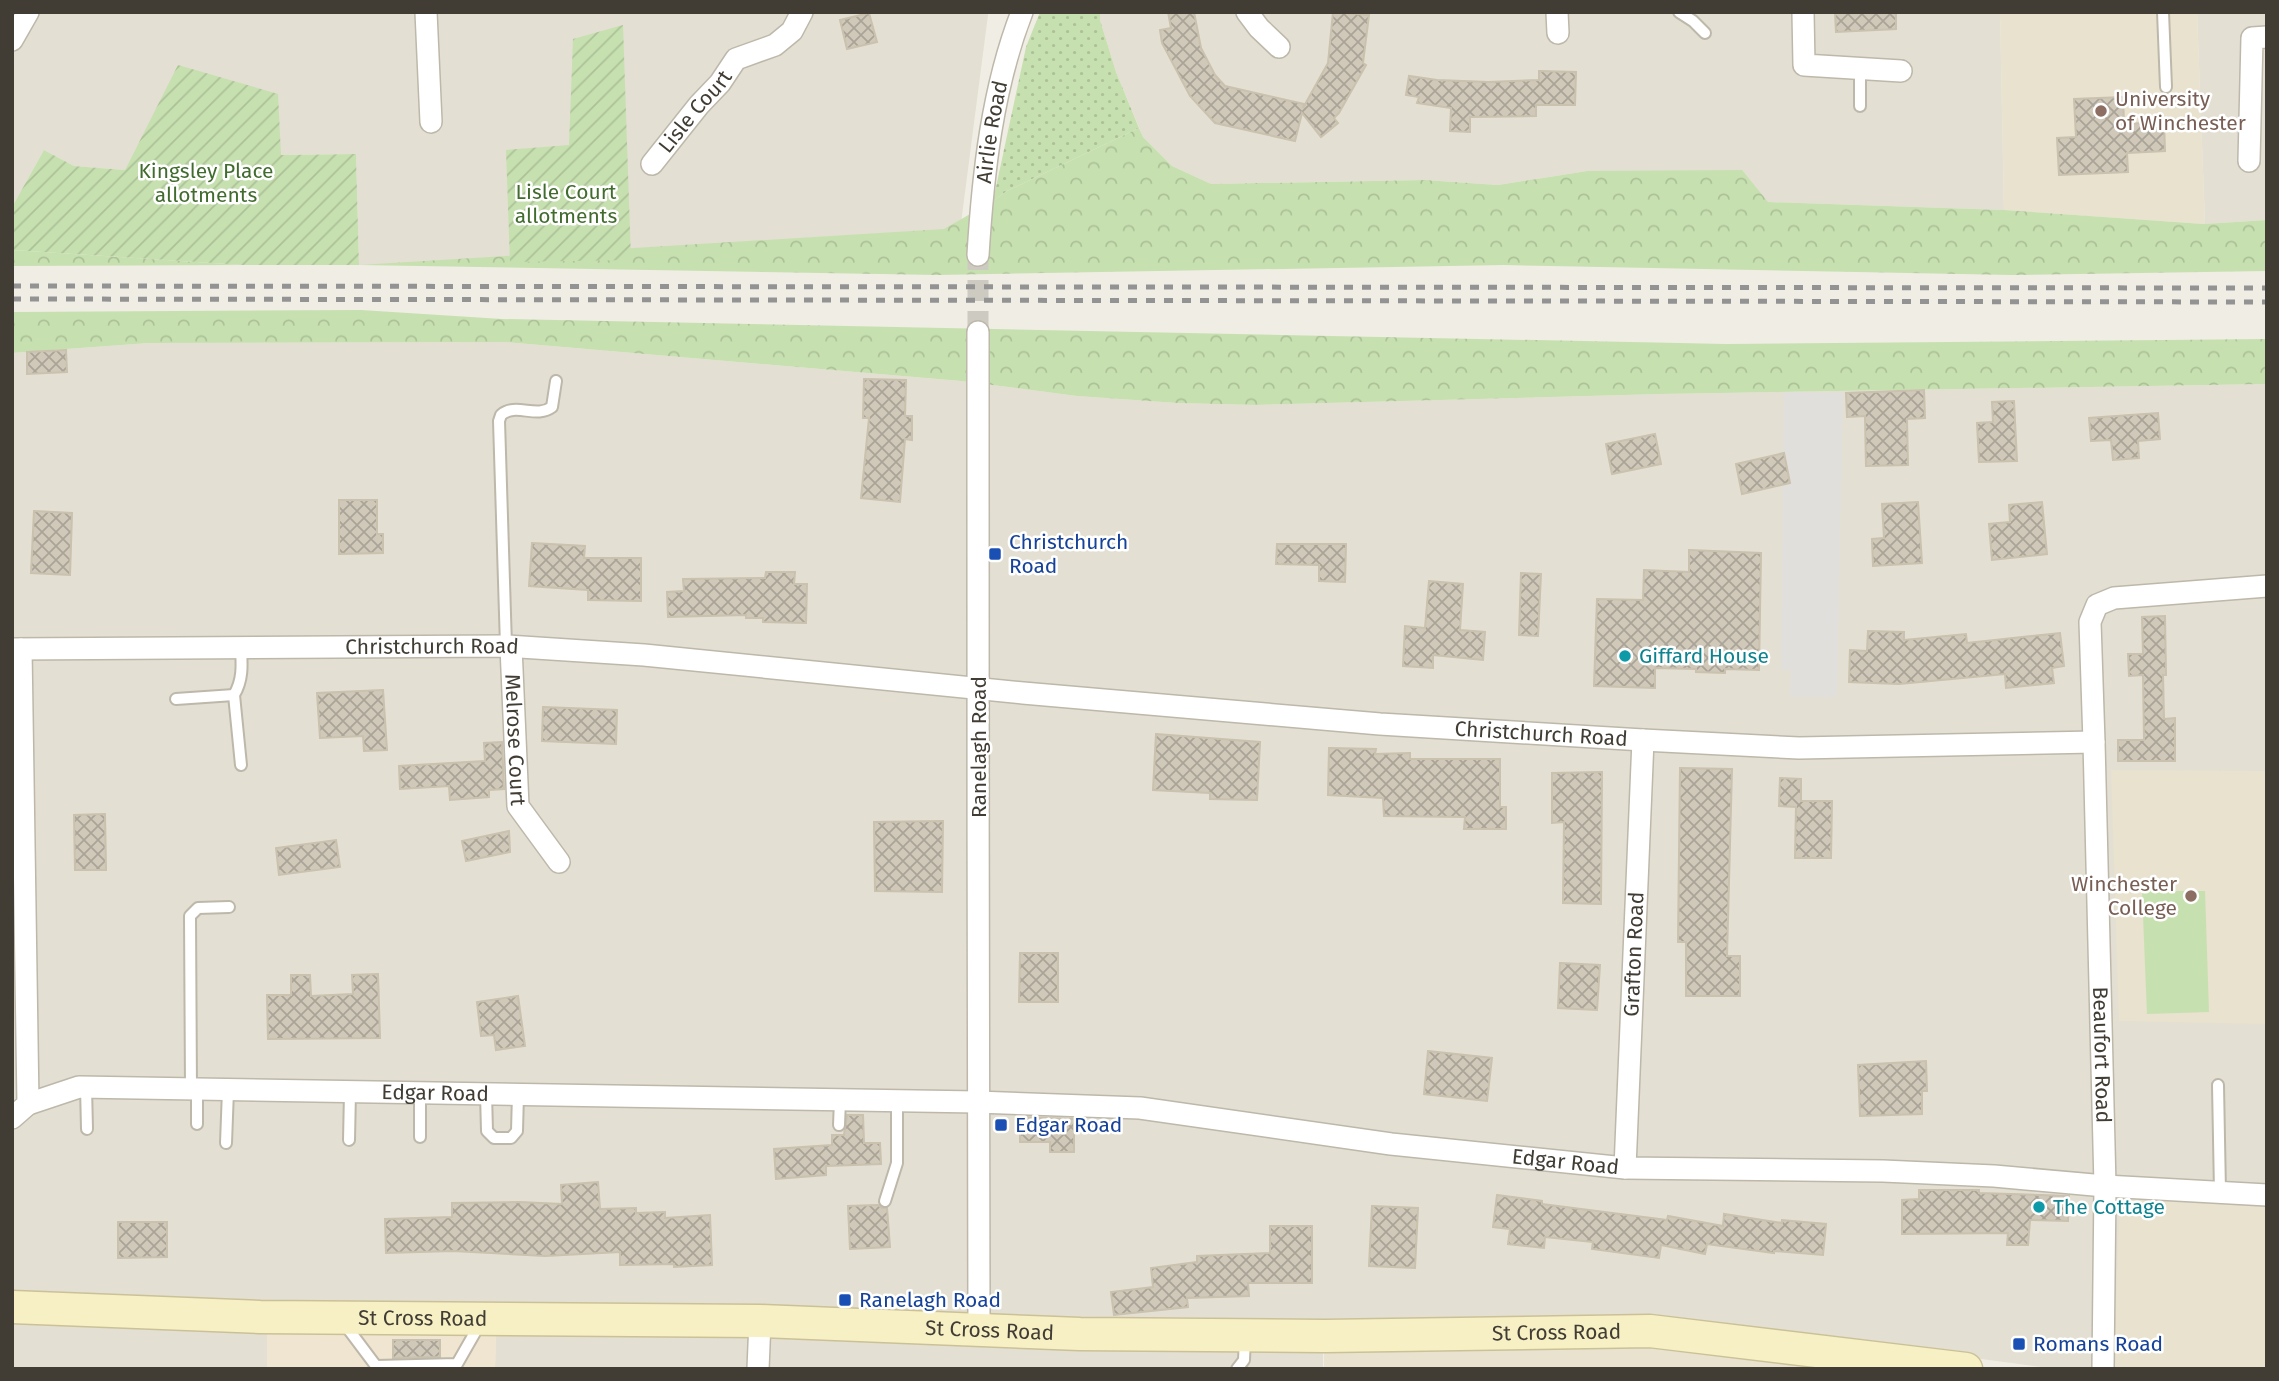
<svg xmlns="http://www.w3.org/2000/svg" width="2279" height="1381" font-family="'Fira Sans',sans-serif">
	<defs>
		<pattern id="grass-dots" width="8" height="8" patternUnits="userSpaceOnUse" patternTransform="scale(1.75)"><rect width="8" height="8" fill="#c7e0b0"/><path d="M2 2h.1M6 6h.1" fill="none" stroke="#acc198" stroke-width="1.8" stroke-linecap="round"/></pattern>
		<pattern id="forest-crowns" width="20" height="18" patternUnits="userSpaceOnUse" patternTransform="scale(1.75)"><rect width="20" height="18" fill="#c7e0b0"/><path d="M2 6a3 3 0 1 1 6 0M12 15a3 3 0 1 1 6 0" fill="none" stroke="#acc198"/></pattern>
		<pattern id="garden-furrows" width="10" height="10" patternUnits="userSpaceOnUse" patternTransform="scale(1.75)"><rect width="10" height="10" fill="#c7e0b0"/><path d="M-1 1l2-2M0 10L10 0M9 11l2-2" fill="none" stroke="#acc198"/></pattern>
		<pattern id="building-cross-hatch" width="8" height="8" patternUnits="userSpaceOnUse" patternTransform="scale(1.75)"><rect width="8" height="8" fill="#d0c9ba"/><path d="M0 0l8 8M0 8l8-8" fill="none" stroke="#aaa498"/></pattern>
	</defs>
	<rect width="100%" height="100%" fill="#f0ede4"/>
	<g fill="#e3dfd2">
		<polygon points="12,12 987,12 988,15 957,254 359,265 356,154 281,155 179,65 125,170 74,166 44,150 12,207"/>
		<polygon points="1100,12 2000,12 2004,210 1768,202 1587,171 1498,185 1425,180 1211,184 1172,166 1143,137 1116,72 1100,20"/>
		<polygon points="2197,12 2267,12 2267,220 2205,224"/>
		<polygon points="504,342 961,381 1077,396 1177,403 1256,405 1661,394 2267,384 2267,1369 2057,1369 1649,1315 1321,1319 997,1316 762,1306 251,1302 12,1294 12,353 149,343"/>
		<polygon points="12,1323 267,1334 267,1369 12,1369"/>
		<polygon points="780,1335 1323,1350 1323,1369 495,1369 496,1336"/>
	</g>
	<polygon fill="#f0e5d0" points="267,1334 496,1336 495,1369 267,1369"/>
	<g fill="#e8e2cf">
		<polygon points="2000,12 2197,12 2205,224 2004,210"/>
		<polygon points="2111,770 2267,771 2267,1024 2119,1021"/>
		<polygon points="2120,1196 2267,1206 2267,1369 2114,1369"/>
		<polygon points="1646,1345 1850,1369 1324,1369 1324,1349"/>
	</g>
	<polygon fill="url(#grass-dots)" points="1040,12 1100,12 1100,20 1116,72 1139,128 1007,191 993,201 1026,47"/>
	<g fill="url(#forest-crowns)">
		<polygon points="1139,128 1143,137 1172,166 1211,184 1425,180 1498,185 1587,171 1742,170 1768,202 2004,210 2204,224 2267,220 2267,271 2012,275 1504,265 938,275 359,265 944,229 993,201 1007,191"/>
		<polygon points="12,250 243,265 12,266"/>
		<polygon points="361,310 502,319 1726,344 2267,339 2267,384 1661,394 1256,405 1177,403 1077,396 961,381 504,342 149,343 12,353 12,312"/>
	</g>
	<g fill="url(#garden-furrows)">
		<polygon points="623,25 631,260 510,262 506,150 569,145 573,39"/>
		<polygon points="178,65 278,94 281,155 356,154 359,265 243,265 12,250 12,207 44,150 74,166 125,170"/>
	</g>
	<polygon fill="#c7e0b0" points="2142,891 2205,891 2209,1012 2147,1014"/>
	<polygon fill="#e1dfdc" points="1784,392 1843,393 1837,697 1790,697 1791,670 1781,670"/>
	<g fill="url(#building-cross-hatch)" stroke="#cac1ae" stroke-width="2">
		<polygon points="1168,12 1194,12 1201,48 1215,75 1225,86 1304,104 1303,108 1328,63 1333,12 1369,15 1363,63 1366,65 1339,113 1334,118 1338,123 1321,137 1302,113 1295,141 1215,123 1190,96 1162,43 1160,30 1171,28"/>
		<polygon points="1835,12 1896,12 1896,29 1836,32"/>
		<polygon points="869,13 877,42 847,49 840,20"/>
		<polygon points="1539,71 1576,72 1575,105 1536,105 1536,116 1470,117 1470,132 1450,131 1451,108 1417,103 1419,97 1406,95 1409,76 1437,80 1488,82 1539,80"/>
		<polygon points="2123,97 2124,124 2164,122 2165,151 2127,153 2128,172 2059,175 2057,138 2076,137 2074,99"/>
		<polygon points="66,350 67,372 27,374 27,352"/>
		<polygon points="864,379 906,380 905,416 912,416 912,440 905,439 900,502 861,498 869,418 863,418"/>
		<polygon points="1924,390 1925,418 1907,419 1908,465 1866,466 1865,416 1847,417 1846,393"/>
		<polygon points="2014,401 2017,461 1979,462 1977,423 1993,422 1992,402"/>
		<polygon points="2158,413 2160,439 2138,441 2139,458 2113,460 2111,440 2091,441 2089,418"/>
		<polygon points="1655,434 1661,464 1612,474 1606,444"/>
		<polygon points="1784,453 1790,483 1742,494 1736,464"/>
		<polygon points="339,500 377,500 377,534 383,534 383,553 339,554"/>
		<polygon points="1918,502 1922,563 1873,566 1872,539 1884,538 1882,504"/>
		<polygon points="2042,502 2047,554 1992,560 1989,524 2010,522 2009,505"/>
		<polygon points="34,511 72,513 70,575 31,573"/>
		<polygon points="532,543 585,546 584,558 641,558 641,601 588,600 588,590 529,586"/>
		<polygon points="1277,544 1346,544 1345,582 1319,581 1319,565 1276,564"/>
		<polygon points="1689,550 1761,553 1759,670 1725,669 1725,673 1696,672 1696,669 1655,668 1655,688 1594,686 1597,599 1643,600 1644,570 1689,572"/>
		<polygon points="766,572 795,572 794,584 807,584 806,623 763,622 763,618 746,618 746,615 668,617 667,592 684,591 683,579 765,578"/>
		<polygon points="1521,573 1541,574 1538,636 1519,635"/>
		<polygon points="1429,581 1463,584 1460,630 1485,632 1483,660 1433,655 1433,668 1403,666 1405,626 1425,628"/>
		<polygon points="2165,616 2166,675 2163,675 2164,719 2175,718 2175,761 2118,761 2118,740 2144,740 2143,675 2129,676 2128,654 2143,654 2142,617"/>
		<polygon points="1868,631 1904,632 1904,640 1966,634 1967,643 2060,633 2064,666 2052,668 2054,683 2006,688 2005,674 1899,684 1849,682 1850,650 1867,651"/>
		<polygon points="383,690 387,750 364,751 363,736 320,738 317,693"/>
		<polygon points="543,707 617,710 616,744 542,741"/>
		<polygon points="1156,734 1260,742 1257,800 1210,799 1210,793 1153,790"/>
		<polygon points="502,742 504,789 489,790 489,797 450,800 449,786 400,789 399,766 485,761 484,743"/>
		<polygon points="1329,748 1376,749 1375,754 1410,753 1410,759 1500,759 1500,807 1506,807 1506,829 1464,829 1465,817 1384,816 1383,798 1328,795"/>
		<polygon points="1680,768 1732,769 1727,956 1740,956 1740,996 1686,996 1686,942 1678,942"/>
		<polygon points="1602,772 1601,904 1563,903 1564,822 1552,823 1552,773"/>
		<polygon points="1780,778 1801,779 1801,801 1832,801 1831,858 1795,858 1796,807 1779,806"/>
		<polygon points="105,814 106,870 75,870 74,815"/>
		<polygon points="943,821 942,892 875,891 874,822"/>
		<polygon points="509,831 510,852 466,861 462,841"/>
		<polygon points="336,840 340,867 279,875 276,848"/>
		<polygon points="1020,953 1058,953 1058,1002 1019,1002"/>
		<polygon points="1560,963 1600,965 1597,1010 1558,1008"/>
		<polygon points="378,974 380,1038 268,1039 267,995 291,995 291,975 310,975 311,996 353,994 352,975"/>
		<polygon points="518,996 525,1046 496,1050 494,1035 481,1036 477,1002"/>
		<polygon points="1428,1051 1492,1058 1487,1101 1424,1094"/>
		<polygon points="1926,1061 1927,1091 1922,1091 1922,1114 1860,1116 1858,1065"/>
		<polygon points="847,1115 863,1115 864,1143 880,1143 881,1164 826,1166 826,1175 776,1179 774,1149 832,1145 832,1135 844,1135"/>
		<polygon points="1020,1117 1074,1119 1074,1152 1050,1152 1050,1142 1020,1142"/>
		<polygon points="598,1182 600,1209 636,1208 636,1213 665,1212 665,1218 710,1215 712,1265 674,1267 674,1264 620,1265 620,1252 545,1256 453,1251 386,1253 385,1219 452,1217 452,1203 519,1202 562,1204 561,1185"/>
		<polygon points="1919,1190 1979,1190 1979,1193 2069,1196 2068,1221 2030,1220 2028,1245 2007,1245 2008,1233 1902,1234 1902,1200 1919,1199"/>
		<polygon points="1497,1195 1542,1201 1542,1204 1667,1220 1668,1216 1723,1226 1724,1214 1782,1223 1782,1220 1826,1224 1823,1255 1774,1251 1774,1253 1707,1244 1705,1254 1661,1245 1659,1258 1592,1249 1593,1242 1545,1237 1544,1248 1508,1244 1510,1229 1493,1227"/>
		<polygon points="878,1205 882,1208 887,1208 890,1247 850,1249 848,1206"/>
		<polygon points="1372,1206 1418,1208 1415,1268 1369,1266"/>
		<polygon points="118,1222 167,1222 167,1257 118,1258"/>
		<polygon points="1270,1226 1312,1226 1312,1283 1248,1283 1249,1296 1187,1298 1188,1307 1114,1315 1111,1292 1153,1287 1151,1268 1197,1262 1197,1256 1270,1253"/>
		<polygon points="393,1340 440,1340 440,1357 393,1358"/>
	</g>
	<g fill="none" stroke-linecap="round" stroke-linejoin="round">
		<polyline stroke="#cdcac1" stroke-width="21" stroke-dasharray="21 10" stroke-linecap="butt" points="978,332 978,255"/>
		<g stroke="#bdb8aa" stroke-width="14">
			<g id="lane">
				<polyline points="1679,12 1693,21 1705,33"/>
				<polyline points="2163,12 2166,87"/>
				<polyline points="1860,106 1860,69"/>
				<path d="M506,646l-7,-225 2,-6c15,-13 35,4 51,-8l4,-26"/>
				<polyline points="176,699 234,695"/>
				<path d="M241,765l-7,-70c9,-15 8,-30 7,-47"/>
				<polyline points="2218,1085 2220,1192"/>
				<polyline points="86,1087 87,1129"/>
				<polyline points="191,1089 190,916 198,908 229,907"/>
				<polyline points="420,1093 420,1137"/>
				<polyline points="486,1094 487,1131 494,1138 511,1138 517,1131 518,1094"/>
				<polyline points="197,1124 197,1089"/>
				<polyline points="839,1125 840,1100"/>
				<polyline points="349,1140 350,1092"/>
				<polyline points="226,1143 228,1090"/>
				<polyline points="885,1201 897,1163 897,1101"/>
				<polyline points="343,1322 376,1366 457,1364 481,1322"/>
				<polyline points="1237,1369 1244,1360 1245,1338"/>
			</g>
		</g>
		<g stroke="#bdb8aa" stroke-width="24">
			<g id="street">
				<polyline points="426,12 431,122"/>
				<polyline points="1247,12 1259,28 1279,47"/>
				<polyline points="1557,12 1558,33"/>
				<polyline points="1803,12 1804,65 1901,71"/>
				<polyline points="12,40 28,12"/>
				<polyline points="2249,161 2252,38 2267,37"/>
				<path id="s1" d="M652,164l47,-59 21,-22 16,-24 39,-14 17,-14 10,-19"/>
				<path id="s2" d="M978,255c5,-81 14,-166 44,-243"/>
				<path d="M978,332c2,332 -2,665 1,997"/>
				<path id="s3" d="M511,647l7,159 41,56"/>
				<path id="s4" d="M12,649l494,-3 138,9 379,38 357,31 263,16 156,8 295,-6 -4,-120 7,-17 17,-7 153,-12"/>
				<path id="s5" d="M2094,742l11,444 -2,183"/>
				<path id="s6" d="M28,1104l51,-17 898,15 163,6 251,36 234,24 258,3 111,5 111,10 162,9"/>
				<polyline points="12,1118 28,1104 21,649"/>
				<path id="s7" d="M1625,1168l18,-428"/>
				<polyline points="758,1369 760,1321"/>
			</g>
		</g>
		<g stroke="#cbc197" stroke-width="35">
			<g id="secondary">
				<path id="s8" d="M12,1307l248,10 500,4 320,13 245,2 325,-5 316,38"/>
			</g>
		</g>
		<use href="#lane" stroke="#fff" stroke-width="10"/>
		<use href="#street" stroke="#fff" stroke-width="21"/>
		<use href="#secondary" stroke="#f8f0c5" stroke-width="32"/>
		<g stroke="#939393" stroke-width="5" stroke-dasharray="9 9" stroke-linecap="butt">
			<polyline points="12,286 2267,288"/>
			<polyline points="12,299 2267,302"/>
		</g>
	</g>
	<g fill="#8d6e63" stroke="#fff" stroke-width="2.5">
		<circle cx="2101" cy="111" r="7"/>
		<circle cx="2191" cy="896" r="7"/>
	</g>
	<g fill="#1a4fb4" stroke="#fff" stroke-width="2.5">
		<rect x="988" y="547" width="14" height="14" rx="3.5"/>
		<rect x="994" y="1118" width="14" height="14" rx="3.5"/>
		<rect x="838" y="1293" width="14" height="14" rx="3.5"/>
		<rect x="2012" y="1337" width="14" height="14" rx="3.5"/>
	</g>
	<g fill="#0f9aa8" stroke="#fff" stroke-width="2.5">
		<circle cx="1625" cy="656" r="7"/>
		<circle cx="2039" cy="1207" r="7"/>
	</g>
	<g text-anchor="middle" dominant-baseline="central" stroke-width="5" stroke-linejoin="round" paint-order="stroke">
		<g font-size="21" fill="#785e54" stroke="#fff" text-anchor="start">
			<text x="2115" y="99">University<tspan x="2115" dy="24">of Winchester</tspan></text>
			<text x="2177" y="884" text-anchor="end">Winchester<tspan x="2177" dy="24">College</tspan></text>
		</g>
		<g font-size="21" fill="#413d34" stroke="#fff">
			<text stroke="none"><textPath href="#s1" startOffset="68">Lisle Court</textPath></text>
			<text stroke="none"><textPath href="#s2" startOffset="124">Airlie Road</textPath></text>
			<text stroke="none"><textPath href="#s4" startOffset="420">Christchurch Road</textPath></text>
			<text stroke="none"><textPath href="#s4" startOffset="1533">Christchurch Road</textPath></text>
			<text stroke="none"><textPath href="#s3" startOffset="93">Melrose Court</textPath></text>
			<text transform="translate(979 747) rotate(-90)">Ranelagh Road</text>
			<text stroke="none"><textPath href="#s7" startOffset="214">Grafton Road</textPath></text>
			<text stroke="none"><textPath href="#s5" startOffset="313">Beaufort Road</textPath></text>
			<text stroke="none"><textPath href="#s6" startOffset="410">Edgar Road</textPath></text>
			<text stroke="none"><textPath href="#s6" startOffset="1544">Edgar Road</textPath></text>
			<text stroke="none"><textPath href="#s8" startOffset="411">St Cross Road</textPath></text>
			<text stroke="none"><textPath href="#s8" startOffset="978">St Cross Road</textPath></text>
			<text stroke="none"><textPath href="#s8" startOffset="1545">St Cross Road</textPath></text>
		</g>
		<g font-size="21" fill="#416c2e" stroke="#fff">
			<text x="206" y="171">Kingsley Place<tspan x="206" dy="24">allotments</tspan></text>
			<text x="566" y="192">Lisle Court<tspan x="566" dy="24">allotments</tspan></text>
		</g>
		<g font-size="21" fill="#164399" stroke="#fff" text-anchor="start">
			<text x="1009" y="542">Christchurch<tspan x="1009" dy="24">Road</tspan></text>
			<text x="1015" y="1125">Edgar Road</text>
			<text x="859" y="1300">Ranelagh Road</text>
			<text x="2033" y="1344">Romans Road</text>
		</g>
		<g font-size="21" fill="#0d838f" stroke="#fff" text-anchor="start">
			<text x="1639" y="656">Giffard House</text>
			<text x="2053" y="1207">The Cottage</text>
		</g>
	</g>
	<rect width="2279" height="1381" fill="none" stroke="#413d34" stroke-width="28"/>
</svg>
